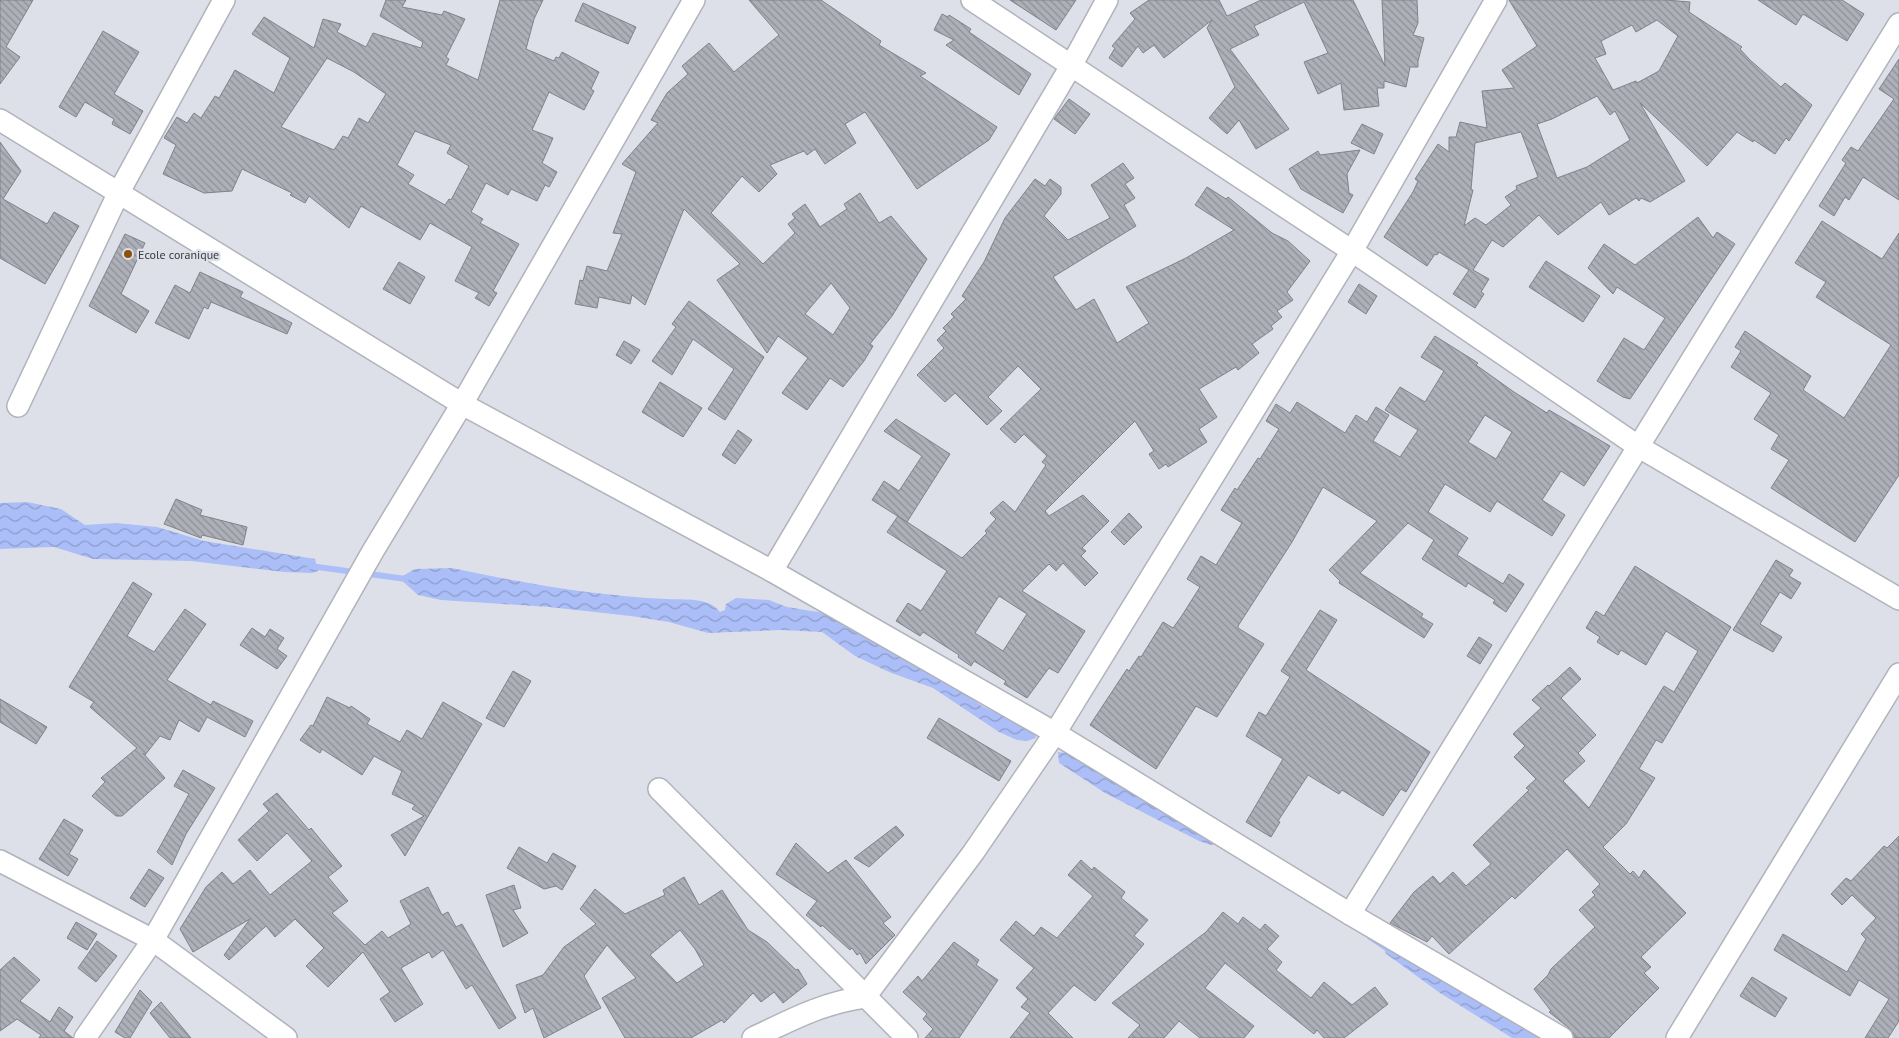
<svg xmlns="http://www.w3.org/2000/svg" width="1899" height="1038" font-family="'PT Sans',sans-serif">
	<defs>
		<pattern id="water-waves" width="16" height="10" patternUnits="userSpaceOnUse" patternTransform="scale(1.25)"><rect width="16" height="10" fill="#acbef8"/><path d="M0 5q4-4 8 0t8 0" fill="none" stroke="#8d9cca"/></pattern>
		<pattern id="building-back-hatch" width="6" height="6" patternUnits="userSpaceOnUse" patternTransform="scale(1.25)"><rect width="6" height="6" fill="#adb0b8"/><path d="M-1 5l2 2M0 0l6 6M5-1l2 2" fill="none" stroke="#8e9097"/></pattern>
	</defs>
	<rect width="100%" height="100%" fill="#dee0e9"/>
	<g fill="url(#water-waves)">
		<polygon points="27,502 61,509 85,525 116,523 157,527 204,541 315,559 318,571 312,573 284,572 191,561 93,559 54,547 0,549 0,503"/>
		<path d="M452,568c71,15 142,28 215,31 18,1 42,-2 53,13l5,-2 1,-6 10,-6 33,2 18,7 37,6 108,57 50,36 52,25 2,7 -9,3 -10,-1 -18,-8 -66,-44 -44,-16 -34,-16 -33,-24 -41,-2 -73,3 -39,-11 -38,-6 -82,-9 -108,-7 -23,-5 -19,-17 16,-9z"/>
		<polygon points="1058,752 1073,754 1219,843 1211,845 1199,841 1105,793 1059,763"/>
		<polygon points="1385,942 1545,1038 1512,1038 1440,993 1385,953"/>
	</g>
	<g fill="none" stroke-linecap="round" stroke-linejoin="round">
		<g stroke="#acbef8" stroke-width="6">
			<polyline points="310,566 406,579"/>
			<polyline points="1370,937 1391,951"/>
		</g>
	</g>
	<g fill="url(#building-back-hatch)" stroke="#7f828a" fill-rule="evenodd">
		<polygon points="0,0 33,0 6,47 20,57 0,84"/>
		<path d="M386,0h20l-4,7 40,8 2,-4 21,8 -19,38 3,2 -3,6 32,15 22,-80h43l-9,19 -8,30 28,12 2,-4 3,1 3,-6 37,20 -8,17 3,2 -10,19 -35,-18 -17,38 21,8 -11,25 15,9 -8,15 -4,-2 -8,16 -26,-12 -3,6 -22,-12 -15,29 12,7 -3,4 39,21 -26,47 4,2 -8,13 -14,-8 4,-5 -24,-12 17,-34 -42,-24 -10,17 -59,-34 -12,22 -40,-32 -4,7 -15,-8 2,-2 -50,-24 -10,22 -28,2 -41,-19 13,-29 -12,-7 13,-21 10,6 7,-10 7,5 14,-22 4,2 16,-28 39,23 16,-35 -38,-24 12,-17 50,31 9,-29 18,5 -4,8 29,15 7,-14 48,15 2,-6 -43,-26zM327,58l27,14 32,22 -18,29 -9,-5 -11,20 -5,-2 -9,14 -53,-23zM415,131l36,14 -4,8 22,13 -18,34 -2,-1 -4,6 -37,-21 6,-9 -17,-10z"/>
		<path d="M749,0h72l60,41 -2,4 47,28 -6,3 77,51 -8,13 -72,49 -52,-77 -20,12 11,19 -31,21 -10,-15 -8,6 -3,-4 -34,14 7,9 -18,18 -17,-16 -31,37 52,51 32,-31 -7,-9 7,-6 -3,-4 13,-10 15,23 27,-18 -3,-5 16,-11 19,30 12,-7 36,43 -35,57 -22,28 3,2 -9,15 -21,26 -13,-9 -23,32 -25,-17 26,-35 -30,-22 -11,17 -50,-73 23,-16 -56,-55 -39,96 -13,-10 -2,9 -31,-7 -2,11 -22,-4 5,-24 3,1 4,-15 20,5 15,-37 -9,-1 23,-61 -14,-8 36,-41 -7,-3 16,-27 21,-19 -6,-8 27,-23 25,29 45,-37zM831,283l19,25 -17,27 -28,-21z"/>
		<polygon points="1010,0 1076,0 1056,30"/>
		<polygon points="1149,0 1219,0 1227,16 1261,0 1353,0 1385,66 1382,0 1417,0 1418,23 1413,35 1424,38 1418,61 1418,67 1410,67 1406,87 1384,81 1384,88 1377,88 1379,106 1344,110 1341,83 1318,94 1304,62 1328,53 1304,2 1254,26 1259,35 1230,49 1289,129 1256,149 1239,120 1227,134 1209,118 1235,87 1207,28 1212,20 1164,58 1154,45 1143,53 1138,46 1122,67 1109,58 1115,48 1112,46 1135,19 1130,13"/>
		<path d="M1509,0h157l24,2 -1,10 53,35 -2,2 10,11 31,27 4,-4 27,22 -23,36 -3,-3 -11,16 -21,-14 -1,2 -16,-10 -30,34 -67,-63 45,78 -35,21 -9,-4 -2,3 -3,-3 -27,17 -8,-13 -43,33 -19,-20 -36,32 -11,-7 -19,30 16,9 -8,13 3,2 -9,14 -22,-14 16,-24 -30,-18 -2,3 -2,-1 -8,12 -43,-29 29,-45 5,-11 -3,-2 23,-35 11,8v-15h7l4,-15 27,6 -5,-37 32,-3 -12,-18 35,-24zM1657,20l21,16 -19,35 -22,12 -1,-2 -23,9 -18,-32 11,-4 -5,-13 31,-16 4,7zM1597,96l13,19 5,-4 15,29 -43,27 -30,11 -20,-54 15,-5zM1521,132l17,45 -22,9 1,3 -12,8 6,8 -25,20 -11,-7 -11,8 9,-36h-2l4,-47z"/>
		<polygon points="1758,0 1842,0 1864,14 1847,41 1803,14 1796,25"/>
		<polygon points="583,3 636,27 628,44 575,21"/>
		<polygon points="942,14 948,17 949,15 971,29 969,32 1031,74 1019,95 946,45 954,40 934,30"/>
		<polygon points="103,31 139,52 114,94 143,111 130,134 112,124 114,119 85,102 76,117 59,107"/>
		<polygon points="1899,59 1899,200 1863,177 1849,200 1845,197 1834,216 1819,206 1846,163 1842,160 1851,147 1858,151 1894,99 1879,89"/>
		<polygon points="1069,99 1090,114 1075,134 1054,119"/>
		<polygon points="1362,124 1383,134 1374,154 1351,143"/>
		<polygon points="0,142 21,171 3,199 47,224 54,212 79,226 45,284 0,258"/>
		<polygon points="1360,150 1347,174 1349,193 1353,195 1343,213 1301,189 1289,169 1318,151 1320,155"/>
		<path d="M1123,163l11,15 -9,6 10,14 -11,7 12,21 -83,51 23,33 18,-11 23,44 32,-20 -23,-36 60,-29 48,-28 -39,-25 12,-18 19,12 2,-2 44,36 16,8 22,20 -23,31 6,8 -16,11 5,6 -11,9 2,3 -21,15 7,9 -21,17 -2,-3 -37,22 18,28 -18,12 8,13 -39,25 -2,-3 -7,5 -10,-15 5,-3 -19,-30 -90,90 4,5 34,-21 26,26 -27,27 4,3 -5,5 17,17 -13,13 -22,-23 -7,8 -7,-7 -27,27 63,40 -27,42 -9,-5 -22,30 -23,-14 2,-3 -32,-20 -3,5 -13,-9 1,-2 -36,-23 -3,4 -24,-15 12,-18 13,8 26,-40 -60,-39 11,-16 64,42 25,-25 -2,-2 11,-12 -6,-6 13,-12 12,11 31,-47 -4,-3 5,-6 -23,-22 -9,9 -15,-14 41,-40 -23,-23 -30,31 14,14 -15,14 -32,-32 -10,9 -28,-27 27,-27 -7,-8 9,-9 -3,-3 11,-11 -3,-3 15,-15 -4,-3 22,-34 21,-44 30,-39 10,7 5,-7 11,8v7l-17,22 24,24 42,-22 -19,-33zM999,596l28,18 -24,37 -28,-18z"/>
		<polygon points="1698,217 1713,238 1717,232 1735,244 1630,399 1623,397 1597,381 1624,338 1644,350 1665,318 1617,287 1613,294 1588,268 1604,244 1635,265"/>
		<polygon points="1822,221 1882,259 1899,233 1899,475 1855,542 1771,488 1789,460 1771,449 1779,435 1754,419 1771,393 1731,367 1741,351 1735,347 1745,331 1811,376 1803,390 1844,418 1891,345 1816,297 1826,282 1795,263"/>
		<polygon points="125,234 145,243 121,294 149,311 136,333 89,306"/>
		<polygon points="1546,261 1600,296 1583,322 1529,287"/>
		<polygon points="399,262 425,277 410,304 383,289"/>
		<polygon points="200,272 243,292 240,297 292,323 287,334 211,302 208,309 204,307 189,339 155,323 175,285 190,293"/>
		<polygon points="1359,284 1377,296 1366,314 1348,302"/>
		<polygon points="689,301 764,357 725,420 708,409 734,369 693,339 672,375 652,361 676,327 672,324"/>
		<path d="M1435,336l43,27 -2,2 38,27 33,21 2,-3 61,36 -26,40 -23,-15 -19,29 23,15 -13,21 -55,-35 -7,11 -45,-28 -17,28 40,26 -11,17 46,29 6,-10 15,10 -18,28 -13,-9 2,-3 -27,-17 -2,4 -44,-28 12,-19 -26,-17 -48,50 63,41 -2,3 12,7 -9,14 -85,-55 1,-2 -11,-11 48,-49 -54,-34 -31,55 -54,84v2l26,16 -47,73 -21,-11 -40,63 -66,-44 37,-56 2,2 10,-15 2,1 22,-35 10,6 8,-11 19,-30 -13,-8 14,-23 15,9 26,-42 -21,-13 14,-22 2,2 21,-32 2,1 19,-30 -13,-8 10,-17 14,9 7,-11 48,31 11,-18 11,7 9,-15 13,8 -16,26 27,16 18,-27 -33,-20 15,-23 25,15 19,-31 -23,-14zM1485,415l27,17 -16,27 -28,-17z"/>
		<polygon points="624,341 640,350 631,364 616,355"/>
		<polygon points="660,382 702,408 683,437 642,412"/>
		<polygon points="896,419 950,454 907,522 872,500 884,481 899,491 922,456 884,431"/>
		<polygon points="738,430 752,440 735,464 722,455"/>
		<polygon points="176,499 202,510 200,515 247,527 243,545 202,535 201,538 164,524"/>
		<polygon points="1129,513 1142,527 1124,545 1111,532"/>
		<polygon points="1776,560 1793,570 1789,576 1801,583 1791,599 1780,592 1760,624 1782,637 1773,652 1733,630"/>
		<polygon points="1635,566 1731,627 1662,743 1656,740 1639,769 1655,778 1626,824 1603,847 1630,874 1633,871 1639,878 1644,870 1686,913 1641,957 1651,967 1644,973 1659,988 1609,1038 1575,1038 1569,1028 1549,1012 1551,1011 1534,989 1548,975 1551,969 1595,927 1579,910 1595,895 1592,892 1600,884 1567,849 1515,899 1512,896 1449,954 1432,936 1427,942 1390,923 1414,892 1433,876 1440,884 1453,872 1466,886 1491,864 1473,845 1529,790 1526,788 1536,779 1514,757 1525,746 1513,734 1541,708 1532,700 1548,685 1549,686 1570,667 1581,679 1561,698 1596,735 1578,753 1585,761 1563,781 1589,808 1664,686 1674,692 1698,651 1666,631 1646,665 1621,650 1618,655 1597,642 1600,637 1586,628 1596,611 1604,616"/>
		<polygon points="133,582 152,594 127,636 154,652 185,609 206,624 167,680 211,705 213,701 253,721 245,737 207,717 199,732 179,720 170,740 160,736 145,755 143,753 165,778 122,816 116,816 92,796 105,782 101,778 137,748 90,707 94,702 69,687"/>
		<polygon points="1320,610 1337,620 1306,670 1430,752 1406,792 1401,789 1383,816 1342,790 1339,794 1308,775 1278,821 1280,822 1271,837 1246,822 1283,759 1246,736 1259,712 1266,716 1290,677 1281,671"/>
		<polygon points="252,628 265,637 270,629 284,638 277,649 287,656 277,669 240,645"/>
		<polygon points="1479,637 1492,645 1480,664 1467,656"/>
		<polygon points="513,671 531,681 504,727 486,718"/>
		<polygon points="327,697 350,708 351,706 370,719 367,724 400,742 407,730 422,739 443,702 482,724 405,856 391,835 424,816 412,809 415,805 392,794 402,771 374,756 362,775 322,749 320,753 300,740 311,725 313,726"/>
		<polygon points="0,699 47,727 36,744 0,722"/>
		<polygon points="939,718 1011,761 999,781 927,738"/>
		<polygon points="183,770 215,788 186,834 172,865 157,852 189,794 174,786"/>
		<polygon points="277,793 309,830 311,828 342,866 328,877 348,901 332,913 365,945 382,931 388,938 411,924 400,901 428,887 442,915 448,912 456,927 462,924 516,1018 499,1029 472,985 466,989 443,950 432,958 429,952 401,968 423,1004 395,1022 380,999 390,992 363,952 328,987 306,966 324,948 295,919 275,937 266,926 229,960 224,955 250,919 193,952 180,929 206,887 222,872 233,884 250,870 270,895 312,861 287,833 257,861 238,840 269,811 263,804"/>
		<polygon points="64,819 83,830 69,854 78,859 68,876 39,859"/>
		<polygon points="896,826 904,835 869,867 854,858"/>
		<polygon points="1899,836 1899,1021 1888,1038 1865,1038 1889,999 1859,980 1850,996 1774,950 1783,934 1847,972 1866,939 1861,934 1876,918 1852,895 1842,905 1831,894 1846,878 1851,881 1884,846 1887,848"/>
		<polygon points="796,843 828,873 846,860 891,917 883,923 895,935 866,964 860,953 857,955 852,948 850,950 822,925 821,927 806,915 817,901 776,874"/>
		<polygon points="519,847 547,863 553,853 576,866 562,890 556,886 544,889 507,868"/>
		<polygon points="1081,860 1092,870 1094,867 1125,892 1121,898 1148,920 1134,936 1144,944 1095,1001 1074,985 1048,1013 1073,1038 1010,1038 1030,1013 1021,1007 1028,999 1016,988 1034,968 1000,940 1016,921 1034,936 1041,927 1057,938 1093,896 1068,875"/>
		<polygon points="149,869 164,878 145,907 130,898"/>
		<path d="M684,877l15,28 23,-15 26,40 19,12 29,28 2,-1 9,15 -24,19 -9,-11 -13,10 -8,-9 -29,30 -2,-3 -31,18h-66l-23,-40 34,-20 -29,-33 -23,31 17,32 -57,30 -11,-30 -8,5 -9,-28 27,-10 21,-28 32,-23 -16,-15 15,-20 30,25 40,-19 -2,-5zM680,930l15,19 9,16 -27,18 -27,-28z"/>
		<polygon points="514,885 521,908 513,910 528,933 503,947 486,895"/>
		<polygon points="1223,912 1238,924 1243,917 1260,930 1265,924 1279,936 1267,949 1282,962 1276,970 1311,998 1324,982 1352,1005 1375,987 1388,1004 1344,1038 1324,1038 1317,1030 1314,1034 1225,963 1205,988 1254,1026 1244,1038 1200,1038 1179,1021 1164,1038 1128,1038 1140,1025 1112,1003 1206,932"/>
		<polygon points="76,922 97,934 87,950 67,938"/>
		<polygon points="97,941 117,956 96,982 78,968"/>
		<polygon points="954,942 979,960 976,965 998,980 959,1038 925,1038 933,1029 923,1019 927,1014 903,992 918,976 922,981"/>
		<polygon points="14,957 40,980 20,1001 50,1022 59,1007 73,1017 64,1031 73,1038 39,1038 41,1035 17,1019 0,1031 0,970"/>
		<polygon points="1752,977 1787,998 1775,1017 1740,996"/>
		<polygon points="140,990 152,1002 130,1038 125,1038 115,1032"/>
		<polygon points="161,1002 191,1038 170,1038 150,1013"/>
	</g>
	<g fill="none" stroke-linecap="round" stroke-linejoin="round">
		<g stroke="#b0b3bb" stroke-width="24">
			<g id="minor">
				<polyline points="972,0 1352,251 1639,447 1899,599"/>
				<polyline points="0,120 462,404 772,571 1055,733 1350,914 1562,1038"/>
				<polyline points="18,406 119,192 224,0"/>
				<polyline points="772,571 1071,66 1107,0"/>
				<polyline points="659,789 907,1038"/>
				<polyline points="0,861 153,940 286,1038"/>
				<polyline points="1350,914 1899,24"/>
				<polyline points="85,1038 153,940 373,551 462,404 694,0"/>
				<path d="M753,1038c38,-18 69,-35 112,-41l108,-144 82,-120 297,-482 144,-251"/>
				<polyline points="1677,1038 1899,674"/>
			</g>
		</g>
		<use href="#minor" stroke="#fff" stroke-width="21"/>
	</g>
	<circle fill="#8c510e" stroke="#dee0e9" stroke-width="2" cx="128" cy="254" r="5"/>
	<g text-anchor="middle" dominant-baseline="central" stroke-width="4.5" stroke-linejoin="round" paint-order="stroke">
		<g font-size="12" fill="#393b3e" stroke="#dee0e9" text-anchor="start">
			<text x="138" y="254">Ecole coranique</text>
		</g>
	</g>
</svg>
